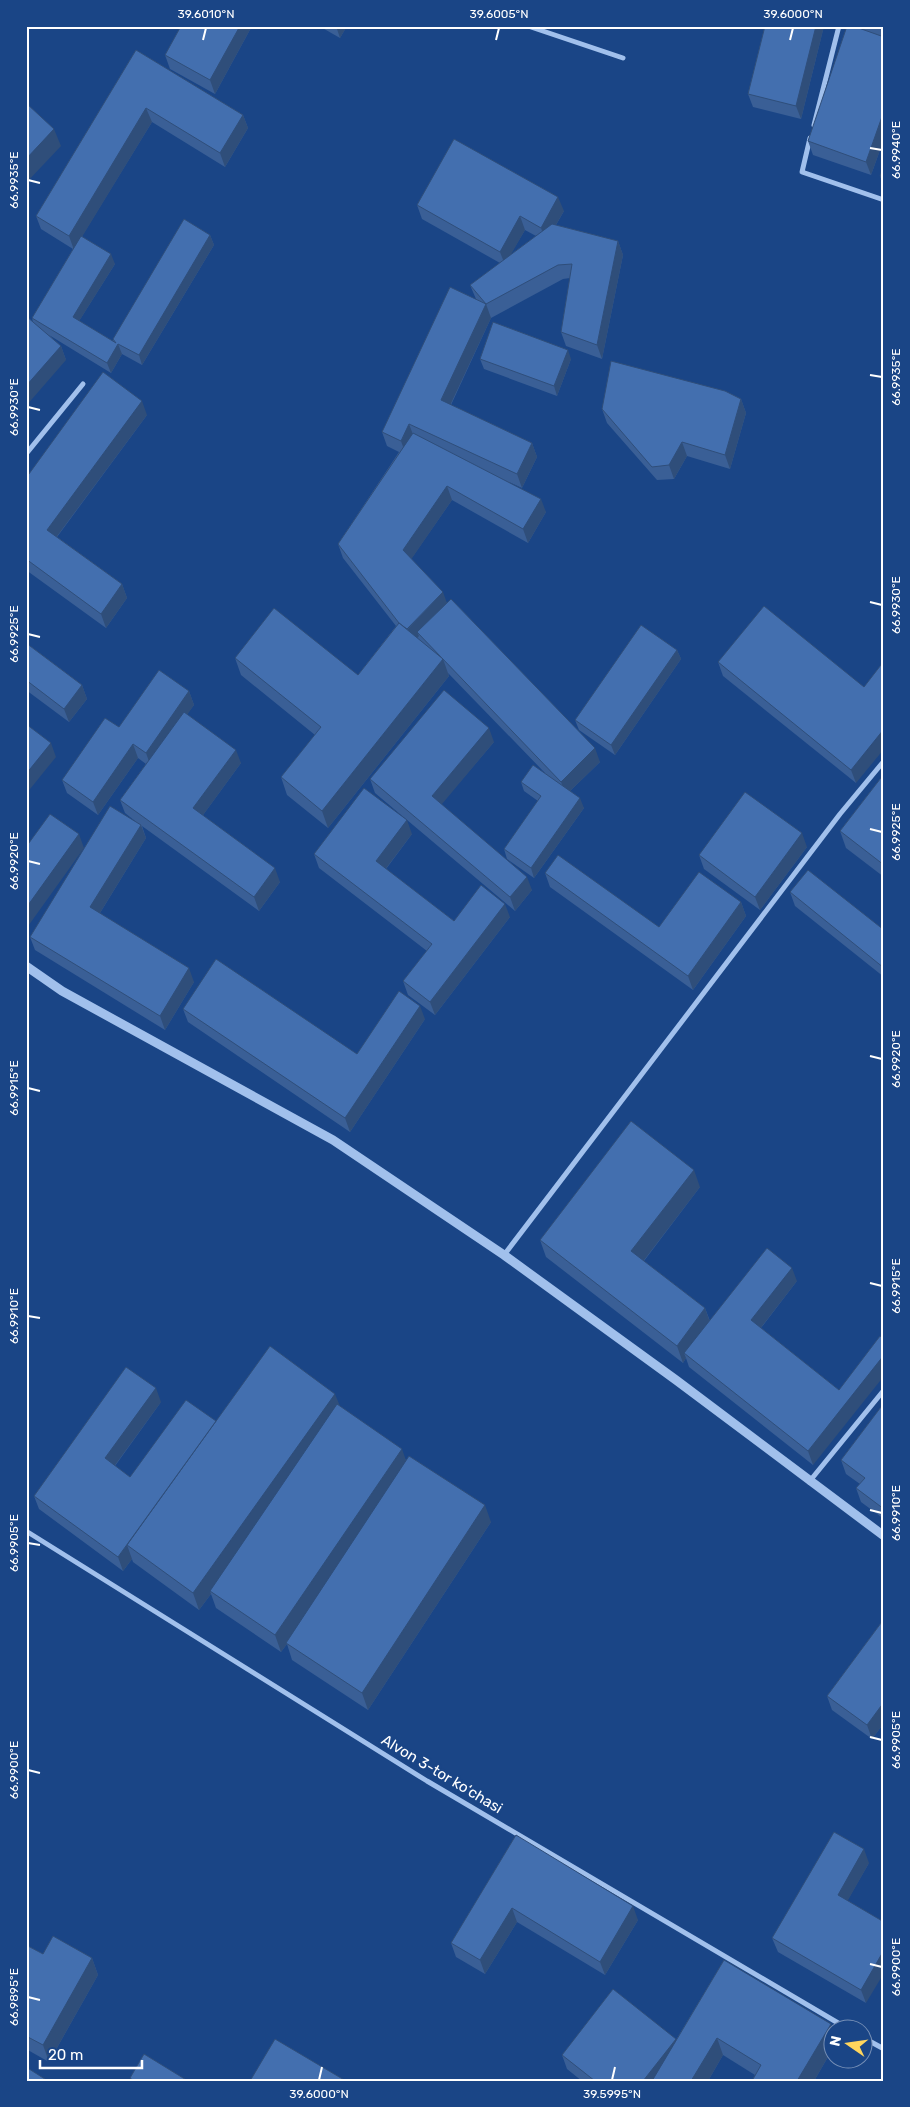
<svg xmlns="http://www.w3.org/2000/svg" width="910" height="2107" font-family="Rubik,sans-serif">
	<rect width="100%" height="100%" fill="#1a4586"/>
	<g fill="none" stroke-linecap="round" stroke-linejoin="round">
		<g stroke="#a1c0ec" stroke-width="5">
			<polyline points="528,26 623,58"/>
			<polyline points="814,125 839,26"/>
			<polyline points="810,138 802,172 884,200"/>
			<polyline points="26,454 83,384"/>
			<polyline points="504,1255 840,814 884,761"/>
			<polyline points="809,1482 884,1390"/>
			<polyline points="26,1531 427,1781 850,2030"/>
			<polyline points="862,2037 884,2049"/>
		</g>
		<polyline stroke="#a1c0ec" stroke-width="9" points="26,966 62,991 333,1140 504,1255 676,1380 884,1536"/>
	</g>
	<g fill="#3a5f96" fill-rule="evenodd">
		<polygon points="252,26 215,94 170,69 165,55"/>
		<polygon points="319,26 347,26 340,38"/>
		<polygon points="765,26 824,26 801,119 753,107 748,94"/>
		<polygon points="860,26 884,26 884,139 871,175 813,155 808,141 861,29"/>
		<polygon points="136,50 243,115 248,128 225,167 152,122 82,236 115,264 79,321 113,341 113,339 210,235 214,245 142,365 122,354 111,373 49,335 61,346 66,360 33,322 32,318 73,249 41,229 36,216"/>
		<polygon points="884,166 884,186 880,176"/>
		<path d="M417,205l147,6 -8,14 62,16 5,14 -21,104 -36,-13 -5,-14 9,-54 -7,1 -72,39 -40,87 81,38 5,14 -15,31 -13,-6 37,30 -18,31 -76,-43 -41,59 36,44 153,159 -30,29 14,17 -50,70 -27,-19 -3,-10 34,-48 -14,-10 -3,-9 24,-9 -97,-100 1,3 -121,152 -41,-33 -6,-18 34,-42 -74,-60 -6,-17 123,17 38,-49 -53,-68 -5,-14 61,-92 -12,-6 -5,-14 94,-133 -6,-14 30,-22 -78,-44zM525,230l11,6 -26,19z"/>
		<polygon points="480,359 571,359 557,396 484,369"/>
		<polygon points="741,399 746,413 730,469 687,456 674,479 657,480 607,423 602,409"/>
		<polygon points="147,415 57,537 122,584 127,598 106,628 26,570 26,478"/>
		<polygon points="26,643 82,685 87,699 69,722 26,690"/>
		<polygon points="677,650 681,659 615,755 579,730 575,720"/>
		<polygon points="718,662 864,687 856,783 723,676"/>
		<polygon points="189,691 194,705 187,714 241,763 203,815 280,882 259,911 142,826 146,838 100,913 194,982 165,1030 35,950 30,937 135,821 125,813 120,800 146,764 138,758 98,815 67,793 62,780 119,727"/>
		<polygon points="494,742 441,804 532,890 515,911 375,793 370,779"/>
		<polygon points="884,774 884,877 846,848 840,831"/>
		<polygon points="412,834 386,869 454,921 510,917 435,1015 408,995 403,981 427,951 319,868 314,854"/>
		<polygon points="807,847 760,910 704,869 699,855"/>
		<polygon points="545,873 659,927 741,902 746,916 693,990 550,887"/>
		<polygon points="790,892 884,930 884,977 795,906"/>
		<polygon points="183,1009 357,1054 425,1019 350,1132 188,1022"/>
		<polygon points="700,1187 644,1261 705,1308 710,1321 797,1281 761,1328 839,1390 813,1465 689,1367 686,1358 683,1363 546,1257 540,1240"/>
		<polygon points="161,1402 115,1466 130,1477 216,1421 340,1406 406,1460 491,1522 368,1710 292,1660 287,1644 281,1652 216,1608 211,1594 199,1610 133,1562 132,1559 123,1571 39,1509 34,1496"/>
		<polygon points="884,1403 884,1519 861,1502 856,1488 860,1484 846,1474 841,1460"/>
		<polygon points="884,1619 884,1723 872,1739 832,1710 827,1696"/>
		<polygon points="516,1835 638,1920 605,1975 517,1922 485,1974 456,1957 451,1943"/>
		<polygon points="869,1863 847,1901 866,2003 778,1952 772,1938"/>
		<polygon points="26,1945 43,1954 92,1958 98,1975 49,2062 26,2049"/>
		<polygon points="724,1960 832,2050 814,2081 752,2081 755,2075 723,2055 708,2081 582,2081 567,2069 562,2055 676,2039 676,2040"/>
	</g>
	<g fill="#2f4e7a">
		<polygon points="240,26 252,26 215,94 210,80"/>
		<polygon points="336,26 347,26 340,38"/>
		<polygon points="816,26 824,26 801,119 796,106"/>
		<polygon points="146,108 152,122 74,250 69,236"/>
		<polygon points="884,111 884,139 871,175 866,162"/>
		<polygon points="243,115 248,128 225,167 220,153"/>
		<polygon points="54,129 61,146 26,183 26,159"/>
		<polygon points="558,197 564,211 546,242 541,228"/>
		<polygon points="520,216 525,230 505,265 500,252"/>
		<polygon points="210,235 214,245 142,365 139,355"/>
		<polygon points="618,241 623,255 602,359 597,345"/>
		<polygon points="111,254 115,264 76,326 73,317"/>
		<polygon points="486,304 491,318 446,414 441,400"/>
		<polygon points="118,344 122,354 111,373 107,363"/>
		<polygon points="61,346 66,360 26,406 26,386"/>
		<polygon points="568,350 571,359 557,396 554,386"/>
		<polygon points="741,399 746,413 730,469 725,455"/>
		<polygon points="142,401 147,415 52,543 47,530"/>
		<polygon points="409,424 414,437 406,455 401,441"/>
		<polygon points="682,442 687,456 674,479 669,465"/>
		<polygon points="532,443 537,457 522,488 517,474"/>
		<polygon points="447,486 452,500 408,564 403,550"/>
		<polygon points="541,499 546,512 528,543 523,529"/>
		<polygon points="122,584 127,598 106,628 101,614"/>
		<polygon points="443,592 448,606 417,632 419,636 411,645 406,631"/>
		<polygon points="677,650 681,659 615,755 611,745"/>
		<polygon points="443,659 449,676 328,828 322,811"/>
		<polygon points="82,685 87,699 69,722 64,709"/>
		<polygon points="189,691 194,705 151,767 146,753"/>
		<polygon points="489,728 494,742 437,810 432,796"/>
		<polygon points="884,729 884,749 856,783 851,770"/>
		<polygon points="51,743 56,757 26,794 26,774"/>
		<polygon points="133,744 138,758 98,815 93,802"/>
		<polygon points="595,748 600,762 566,795 561,782"/>
		<polygon points="236,750 241,763 198,822 193,808"/>
		<polygon points="580,798 584,808 534,878 531,868"/>
		<polygon points="407,820 412,834 381,875 376,861"/>
		<polygon points="141,825 146,838 95,921 90,907"/>
		<polygon points="802,833 807,847 760,910 755,897"/>
		<polygon points="79,834 84,848 26,929 26,908"/>
		<polygon points="275,868 280,882 259,911 254,897"/>
		<polygon points="527,877 532,890 515,911 510,897"/>
		<polygon points="741,902 746,916 693,990 688,976"/>
		<polygon points="505,904 510,917 435,1015 430,1002"/>
		<polygon points="189,968 194,982 165,1030 160,1016"/>
		<polygon points="420,1006 425,1019 350,1132 345,1118"/>
		<polygon points="694,1170 700,1187 638,1268 631,1251"/>
		<polygon points="792,1268 797,1281 756,1334 751,1320"/>
		<polygon points="705,1308 711,1325 684,1353 686,1358 683,1363 677,1346"/>
		<polygon points="884,1355 884,1376 813,1465 808,1451"/>
		<polygon points="156,1388 161,1402 110,1472 105,1458"/>
		<polygon points="335,1394 342,1411 210,1591 211,1594 199,1610 193,1593"/>
		<polygon points="402,1449 408,1466 286,1643 287,1644 281,1652 275,1635"/>
		<polygon points="485,1505 491,1522 368,1710 362,1693"/>
		<polygon points="127,1545 132,1559 123,1571 118,1557"/>
		<polygon points="884,1702 884,1723 872,1739 867,1725"/>
		<polygon points="864,1849 869,1863 843,1909 838,1895"/>
		<polygon points="633,1906 638,1920 605,1975 600,1962"/>
		<polygon points="512,1908 517,1922 485,1974 480,1960"/>
		<polygon points="884,1950 884,1973 866,2003 861,1990"/>
		<polygon points="92,1958 98,1975 49,2062 43,2045"/>
		<polygon points="831,2024 833,2030 832,2050 814,2081 797,2081"/>
		<polygon points="717,2038 723,2055 708,2081 691,2081"/>
		<polygon points="676,2039 681,2052 659,2081 643,2081"/>
	</g>
	<g fill="#436faf" stroke="#2f4e7a">
		<polygon points="181,26 240,26 210,80 165,55"/>
		<polygon points="765,26 816,26 796,106 748,94"/>
		<polygon points="847,26 853,26 884,37 884,111 866,162 808,141"/>
		<polygon points="136,50 243,115 220,153 146,108 69,236 36,216"/>
		<polygon points="26,103 54,129 26,159"/>
		<polygon points="454,139 558,197 541,228 520,216 500,252 417,205"/>
		<polygon points="884,166 884,178 880,176"/>
		<polygon points="184,219 210,235 139,355 118,344 107,363 32,318 81,236 111,254 73,317 116,343 113,339"/>
		<polygon points="552,224 618,241 597,345 561,332 572,264 558,265 486,304 441,400 532,443 517,474 409,424 401,441 382,432 450,287 486,304 470,285"/>
		<polygon points="26,316 61,346 26,386"/>
		<polygon points="493,322 568,350 554,386 480,359"/>
		<polygon points="611,361 725,391 741,399 725,455 682,442 669,465 652,467 602,409"/>
		<polygon points="103,372 142,401 47,530 122,584 101,614 26,559 26,478"/>
		<polygon points="413,433 541,499 523,529 447,486 403,550 443,592 407,629 399,623 338,544"/>
		<polygon points="451,599 595,748 561,782 417,632"/>
		<polygon points="764,606 864,687 884,661 884,729 851,770 718,662"/>
		<polygon points="274,608 358,675 399,623 443,659 322,811 281,777 321,727 235,658"/>
		<polygon points="641,625 677,650 611,745 575,720"/>
		<polygon points="26,643 82,685 64,709 26,680"/>
		<polygon points="159,670 189,691 146,753 133,744 93,802 62,780 105,718 119,727"/>
		<polygon points="444,690 489,728 432,796 527,877 510,897 370,779"/>
		<polygon points="184,712 236,750 193,808 275,868 254,897 120,800"/>
		<polygon points="26,724 51,743 26,774"/>
		<polygon points="533,765 580,798 531,868 504,849 541,796 521,782"/>
		<polygon points="884,774 884,865 840,831"/>
		<polygon points="364,788 407,820 376,861 454,921 481,885 505,904 430,1002 403,981 432,944 314,854"/>
		<polygon points="745,792 802,833 755,897 699,855"/>
		<polygon points="110,806 141,825 90,907 189,968 160,1016 30,937"/>
		<polygon points="50,814 79,834 26,908 26,847"/>
		<polygon points="558,855 659,927 699,872 741,902 688,976 545,873"/>
		<polygon points="808,870 884,930 884,968 790,892"/>
		<polygon points="216,959 357,1054 399,991 420,1006 345,1118 183,1009"/>
		<polygon points="631,1121 694,1170 631,1251 705,1308 677,1346 540,1240"/>
		<polygon points="767,1248 792,1268 751,1320 839,1390 880,1336 884,1339 884,1355 808,1451 684,1353"/>
		<polygon points="270,1346 335,1394 193,1593 127,1545"/>
		<polygon points="126,1367 156,1388 105,1458 130,1477 186,1400 216,1421 118,1557 34,1496"/>
		<polygon points="884,1403 884,1509 856,1488 865,1478 841,1460"/>
		<polygon points="337,1404 402,1449 275,1635 210,1591"/>
		<polygon points="409,1456 485,1505 362,1693 286,1643"/>
		<polygon points="884,1619 884,1702 867,1725 827,1696"/>
		<polygon points="834,1832 864,1849 838,1895 884,1922 884,1950 861,1990 772,1938"/>
		<polygon points="516,1835 633,1906 600,1962 512,1908 480,1960 451,1943"/>
		<polygon points="53,1936 92,1958 43,2045 26,2036 26,1945 43,1954"/>
		<polygon points="724,1960 831,2024 797,2081 752,2081 761,2065 717,2038 691,2081 652,2081"/>
		<polygon points="613,1989 676,2039 643,2081 595,2081 562,2055"/>
		<polygon points="275,2039 346,2081 250,2081"/>
		<polygon points="144,2054 188,2081 134,2081 130,2078"/>
		<polygon points="26,2067 48,2081 26,2081"/>
	</g>
	<path fill="none" stroke="#fff" stroke-width="2" d="M203,40l3,-12M496,40l3,-12M790,40l3,-12M870,148l12,2M28,180l12,3M870,375l12,2M28,407l12,3M870,602l12,3M28,634l12,3M870,829l12,3M28,861l12,3M870,1056l12,3M28,1088l12,3M870,1283l12,3M28,1316l12,2M870,1510l12,3M28,1543l12,2M870,1737l12,3M28,1770l12,3M870,1964l12,3M28,1997l12,3M319,2080l3,-13M612,2080l3,-13"/>
	<g text-anchor="middle" dominant-baseline="central" stroke-width="5" stroke-linejoin="round" paint-order="stroke">
		<g font-size="15" fill="#fff" stroke="#1a4586">
			<text transform="translate(442 1774) rotate(31)">Alvon 3-tor ko‘chasi</text>
		</g>
	</g>
	<rect width="910" height="2107" fill="none" stroke="#1a4586" stroke-width="55"/>
	<g transform="translate(848 2044) rotate(283)"><circle r="24" fill="#1a4586" stroke="#768fb6"/>
	<path d="M0-4L9 19L0 12L-9 19Z" fill="#fed55d"/>
	<text y="-8" font-size="14" font-weight="bold" text-anchor="middle" fill="#ffffff">N</text>
	</g>
	<path d="M40 2060v8h102v-8" fill="none" stroke="#ffffff" stroke-width="2.5"/>
	<text x="48" y="2060" font-size="15" fill="#ffffff" stroke="#1a4586" stroke-width="4" paint-order="stroke">20 m</text>
	<rect x="28" y="28" width="854" height="2052" fill="none" stroke="#fff" stroke-width="2"/>
	<g font-size="12" text-anchor="middle" fill="#fff">
		<text x="206" y="18">39.6010°N</text>
		<text x="499" y="18">39.6005°N</text>
		<text x="793" y="18">39.6000°N</text>
		<text transform="translate(896 150) rotate(-90)" y="4">66.9940°E</text>
		<text transform="translate(14 180) rotate(-90)" y="4">66.9935°E</text>
		<text transform="translate(896 377) rotate(-90)" y="4">66.9935°E</text>
		<text transform="translate(14 407) rotate(-90)" y="4">66.9930°E</text>
		<text transform="translate(896 605) rotate(-90)" y="4">66.9930°E</text>
		<text transform="translate(14 634) rotate(-90)" y="4">66.9925°E</text>
		<text transform="translate(896 832) rotate(-90)" y="4">66.9925°E</text>
		<text transform="translate(14 861) rotate(-90)" y="4">66.9920°E</text>
		<text transform="translate(896 1059) rotate(-90)" y="4">66.9920°E</text>
		<text transform="translate(14 1088) rotate(-90)" y="4">66.9915°E</text>
		<text transform="translate(896 1286) rotate(-90)" y="4">66.9915°E</text>
		<text transform="translate(14 1316) rotate(-90)" y="4">66.9910°E</text>
		<text transform="translate(896 1513) rotate(-90)" y="4">66.9910°E</text>
		<text transform="translate(14 1543) rotate(-90)" y="4">66.9905°E</text>
		<text transform="translate(896 1740) rotate(-90)" y="4">66.9905°E</text>
		<text transform="translate(14 1770) rotate(-90)" y="4">66.9900°E</text>
		<text transform="translate(896 1967) rotate(-90)" y="4">66.9900°E</text>
		<text transform="translate(14 1997) rotate(-90)" y="4">66.9895°E</text>
		<text x="319" y="2098">39.6000°N</text>
		<text x="612" y="2098">39.5995°N</text>
	</g>
</svg>
